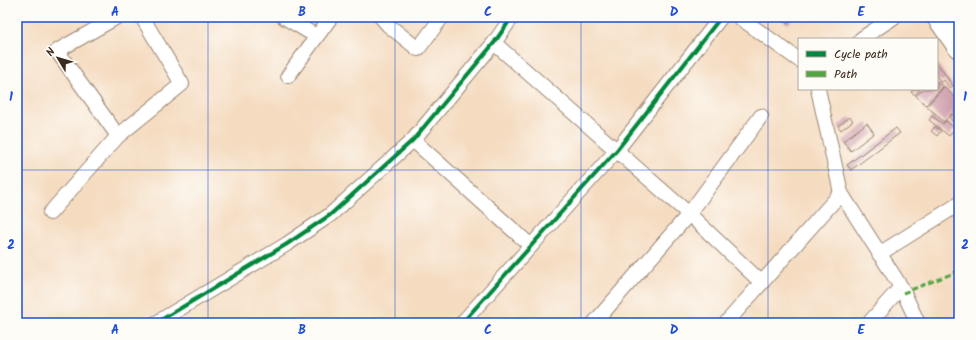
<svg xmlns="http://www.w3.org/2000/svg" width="976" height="340" font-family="Kalam,sans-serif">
	<rect width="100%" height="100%" fill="#fdfcf7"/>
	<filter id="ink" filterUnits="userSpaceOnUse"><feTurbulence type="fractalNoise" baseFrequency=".025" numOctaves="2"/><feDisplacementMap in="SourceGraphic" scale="8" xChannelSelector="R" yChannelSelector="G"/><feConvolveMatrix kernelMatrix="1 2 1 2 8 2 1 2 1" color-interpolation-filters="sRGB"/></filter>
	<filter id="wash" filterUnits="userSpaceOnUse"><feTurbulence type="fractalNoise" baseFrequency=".012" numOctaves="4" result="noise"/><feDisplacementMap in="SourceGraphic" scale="16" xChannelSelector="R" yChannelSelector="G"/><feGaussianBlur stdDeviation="0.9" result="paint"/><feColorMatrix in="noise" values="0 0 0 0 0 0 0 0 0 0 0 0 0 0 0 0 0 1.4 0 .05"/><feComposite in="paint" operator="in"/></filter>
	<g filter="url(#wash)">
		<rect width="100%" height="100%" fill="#f5dcc1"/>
		<g id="blocks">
			<g fill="#cb98a7">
				<polygon points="778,17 794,17 788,24"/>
				<polygon points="937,63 953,86 950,88 944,80 941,82 937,77"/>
				<polygon points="937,81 943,87 926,105 916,96 923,89 937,89"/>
				<polygon points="944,87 959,101 959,105 944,122 927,106"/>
				<polygon points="914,89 920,89 915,95 911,92"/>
				<polygon points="959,110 959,124 956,126 949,117"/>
				<polygon points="932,116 943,124 946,121 955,128 949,136 929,120"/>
				<polygon points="850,117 853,121 841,130 838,126"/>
				<polygon points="867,123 874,133 851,151 843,141"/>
				<polygon points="935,127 941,131 937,136 931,131"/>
				<polygon points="896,128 900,133 851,170 847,165"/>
			</g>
		</g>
	</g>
	<g filter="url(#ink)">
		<use href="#blocks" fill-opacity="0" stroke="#988370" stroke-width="1"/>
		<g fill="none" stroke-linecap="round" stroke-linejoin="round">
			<g stroke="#988370" stroke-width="16">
				<g id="street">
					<polyline points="117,17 57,51 118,136"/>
					<polyline points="284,17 316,36"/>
					<polyline points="381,17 388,25 418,49 442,17"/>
					<polyline points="739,17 799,60"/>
					<polyline points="861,39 894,17"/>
					<polyline points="494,43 689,214 762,283"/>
					<polyline points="288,76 331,17"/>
					<polyline points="818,89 841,193 901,287 918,323"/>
					<polyline points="413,140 531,246"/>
					<polyline points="50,213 118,136 182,84 142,17"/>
					<polyline points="879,254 959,204"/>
					<polyline points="156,323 287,244 330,215 413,140 494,43 512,17"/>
					<polyline points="462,323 617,150 721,17"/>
					<polyline points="594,323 689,214 761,116"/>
					<polyline points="726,323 841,193"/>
					<polyline points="869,323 901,287"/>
				</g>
			</g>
			<g stroke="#988370" stroke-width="24">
				<polyline id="primary" points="938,17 959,47"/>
			</g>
			<use href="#street" stroke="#fff" stroke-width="14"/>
			<use href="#primary" stroke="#fff" stroke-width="22"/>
			<polyline stroke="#54a441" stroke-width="3" stroke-dasharray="6 3" stroke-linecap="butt" points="903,293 959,271"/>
			<g stroke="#fdfcf7" stroke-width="6">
				<g id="cycleway">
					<polyline points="156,323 287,244 330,215 413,140 494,43 512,17"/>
					<polyline points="462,323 617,150 721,17"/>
				</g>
			</g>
			<use href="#cycleway" stroke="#00873e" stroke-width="4"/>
		</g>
	</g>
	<path fill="none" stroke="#1d4ed8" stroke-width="1" stroke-opacity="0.55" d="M208,17v306M395,17v306M581,17v306M768,17v306M17,170h942"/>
	<rect width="976" height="340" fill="none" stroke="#fdfcf7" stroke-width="44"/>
	<rect x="798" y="38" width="140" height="52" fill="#fdfcf7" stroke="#afa8a0"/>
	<rect x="806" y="51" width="20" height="6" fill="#00873e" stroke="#afa8a0"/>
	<text x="834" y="58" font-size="12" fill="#3b2a1e">Cycle path</text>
	<rect x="806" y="71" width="20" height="6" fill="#54a441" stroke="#afa8a0"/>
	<text x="834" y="78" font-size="12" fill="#3b2a1e">Path</text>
	<g transform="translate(58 58) rotate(308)" stroke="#fdfcf7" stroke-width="3" paint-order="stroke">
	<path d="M0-3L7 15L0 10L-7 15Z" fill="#3b2a1e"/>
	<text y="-6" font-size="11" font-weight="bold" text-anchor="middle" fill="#3b2a1e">N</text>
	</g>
	<rect x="22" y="22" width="932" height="296" fill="none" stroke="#1d4ed8" stroke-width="1.5"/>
	<g font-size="13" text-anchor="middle" font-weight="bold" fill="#1d4ed8">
		<text x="115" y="16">A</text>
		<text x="302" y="16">B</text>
		<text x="488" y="16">C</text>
		<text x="674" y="16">D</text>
		<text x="861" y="16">E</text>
		<text x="11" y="101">1</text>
		<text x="965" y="101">1</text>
		<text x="11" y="249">2</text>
		<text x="965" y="249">2</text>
		<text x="115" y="334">A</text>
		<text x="302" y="334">B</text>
		<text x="488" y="334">C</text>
		<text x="674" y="334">D</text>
		<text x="861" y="334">E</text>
	</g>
</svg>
